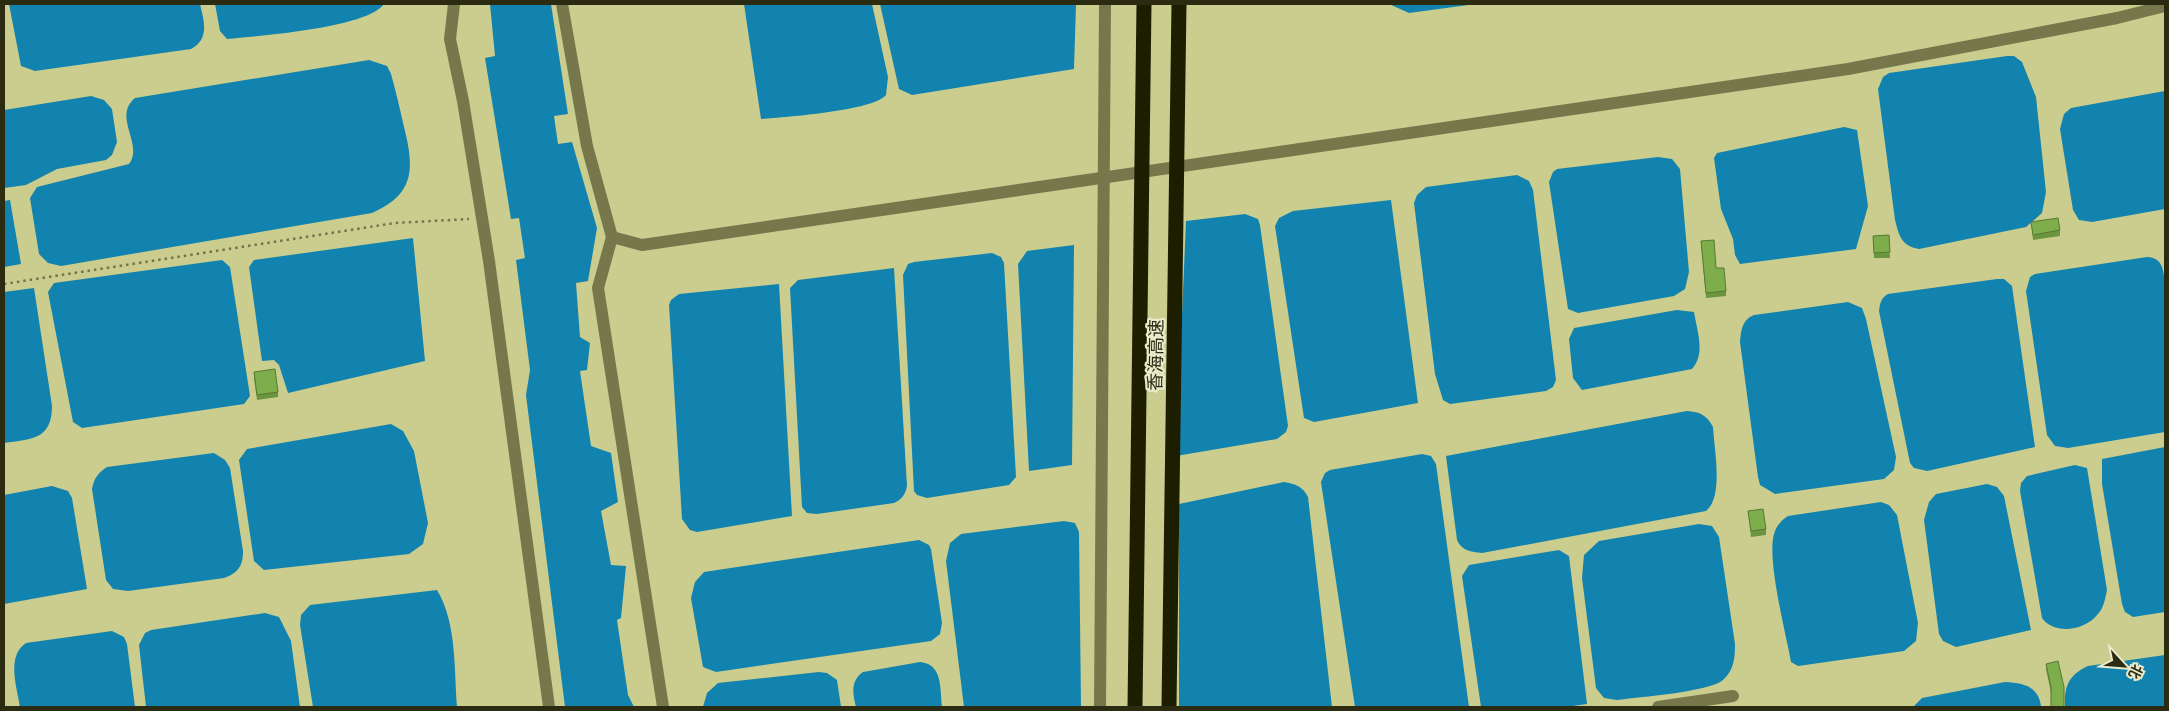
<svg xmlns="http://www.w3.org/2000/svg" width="2169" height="711" font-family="Barlow,'Noto Sans SC',sans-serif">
	<rect width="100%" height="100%" fill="#cacd8e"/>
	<g fill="#1283ae">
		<path d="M9,4h191c4,17 10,35 -9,45l-156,22 -14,-5z"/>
		<path d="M215,4h169c-17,24 -126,32 -157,35l-7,-8z"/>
		<polygon points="490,4 551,4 568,114 554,116 558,144 572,142 597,228 588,281 576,283 580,337 590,343 587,370 580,371 591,446 611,453 618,502 601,511 611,565 626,566 621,618 617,620 628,695 634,707 565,707 526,395 530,370 516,260 525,258 519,218 511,219 485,58 495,56"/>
		<path d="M744,4h128l16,73 -2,18c-13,16 -101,22 -125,24z"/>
		<polygon points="880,4 1076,4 1074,69 912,95 899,89"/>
		<polygon points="1389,4 1476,4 1409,13"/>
		<path d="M2007,56h7l8,6 14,35 10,95 -4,21 -16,14 -107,22c-18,-3 -20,-14 -24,-29l-17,-131 5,-12 6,-4z"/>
		<path d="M369,60l18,6 4,8c5,18 9,35 13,53 10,40 12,67 -32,86l-311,53 -13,-3 -9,-9 -9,-56 7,-11 92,-23c15,-20 -17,-47 6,-66z"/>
		<polygon points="2165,91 2165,209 2092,222 2079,220 2073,210 2060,129 2064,114 2071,108"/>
		<polygon points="91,96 104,100 112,109 117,142 112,155 106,160 57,169 26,185 4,188 4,110"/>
		<polygon points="1844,127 1857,130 1868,206 1856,249 1740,264 1735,255 1733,239 1721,209 1714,158 1717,153"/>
		<polygon points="1658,157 1672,159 1680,169 1689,272 1685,289 1674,296 1578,313 1568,309 1549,182 1553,172 1557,169"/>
		<polygon points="1517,175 1529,181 1533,190 1556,380 1553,387 1546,391 1450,404 1443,400 1435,374 1414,203 1417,195 1426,187"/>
		<polygon points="10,200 21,264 4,267 4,201"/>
		<polygon points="1391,200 1418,403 1314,422 1304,418 1275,226 1279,218 1293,211"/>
		<polygon points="1245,214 1258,219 1260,225 1288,426 1286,432 1277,439 1176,456 1186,221"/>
		<polygon points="413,238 425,361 288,393 279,365 274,360 262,361 249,267 254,260"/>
		<polygon points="1074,245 1072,465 1029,471 1018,264 1027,251"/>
		<polygon points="992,253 1001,257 1004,263 1016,477 1009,485 927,498 917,495 914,491 903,275 908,264 914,262"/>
		<path d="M2147,257c16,1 16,12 18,26v149l-97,16 -13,-2 -8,-11 -21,-144 4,-14 5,-3z"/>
		<polygon points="222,260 230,267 250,396 244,404 82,428 73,422 48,292 54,283"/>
		<path d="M894,268l13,218c-2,9 -5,13 -13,17l-77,11 -10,-1 -5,-6 -12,-219 8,-8z"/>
		<path d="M1997,279h7l8,7 23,161 -108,24 -13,-3 -4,-5 -31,-152c1,-8 2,-13 9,-17z"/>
		<polygon points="779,284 792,516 697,532 690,530 682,519 669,305 671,300 679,294"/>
		<path d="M34,288l18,118c0,34 -21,33 -48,37v-151z"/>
		<path d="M1848,302l14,6 4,11 30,138 -2,13 -10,9 -109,15 -15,-9 -2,-8 -18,-135c1,-12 2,-22 14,-27z"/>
		<path d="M1677,310l17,2c3,19 12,42 -2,57l-110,21 -9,-12 -4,-39 5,-11z"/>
		<path d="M1687,411c13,1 20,4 26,16 1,21 11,70 -7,84l-224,42c-11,-1 -20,-2 -25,-13l-11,-84z"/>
		<polygon points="391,424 403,431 414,451 428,523 423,544 409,554 264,570 254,561 239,460 247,449"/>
		<polygon points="2165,447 2165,612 2133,617 2125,612 2122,604 2102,484 2102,459"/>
		<path d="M214,453l11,7 5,8 13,83c0,15 -5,22 -19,27l-96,13 -15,-2 -7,-9 -14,-91c2,-11 6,-16 15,-22z"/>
		<polygon points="1422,454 1431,456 1436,464 1469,707 1355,707 1321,482 1325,473 1330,470"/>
		<path d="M2075,465l12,3 20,122c-2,9 -3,18 -10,25 -13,16 -43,20 -55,3l-22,-127 1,-8 6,-7z"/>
		<path d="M1284,482c12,2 18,4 24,15l24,210h-153v-203z"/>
		<polygon points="1987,484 1997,487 2004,496 2031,630 1956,647 1943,641 1939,634 1924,520 1929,502 1936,494"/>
		<polygon points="52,486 68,491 72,498 87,589 4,604 4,495"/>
		<path d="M1881,502l8,3 8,10 21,108 -2,18 -12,10 -106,15 -7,-4c-5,-29 -26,-107 -16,-131 3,-7 7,-11 13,-15z"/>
		<polygon points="1064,521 1075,523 1079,532 1081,707 964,707 946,561 950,543 961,534"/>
		<path d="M1699,524l13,2 7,11 16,107c0,14 -1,26 -12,36 -14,12 -84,17 -106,20l-13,-2 -8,-10 -14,-110 2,-23 15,-14z"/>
		<polygon points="919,540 929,545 931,549 942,623 940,634 931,641 716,672 703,667 691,598 695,582 704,572"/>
		<polygon points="1559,550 1569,556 1587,704 1566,707 1481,707 1462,576 1469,565"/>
		<path d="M437,590c20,33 17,80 20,117h-144l-13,-82 1,-10 9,-10z"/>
		<polygon points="265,613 279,617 291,641 300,707 146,707 139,645 145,633 151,630"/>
		<path d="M112,631l12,6 3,7 8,63h-115c-3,-20 -14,-51 6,-64z"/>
		<path d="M2165,655v52h-100c-1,-20 3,-32 23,-41z"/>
		<path d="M920,662c23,2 20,27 22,45h-86c-3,-13 -6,-26 7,-35z"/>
		<polygon points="819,672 827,673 837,680 841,707 703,707 707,693 718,683"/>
		<path d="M2005,682c18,1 34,4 36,25h-128l9,-9z"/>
	</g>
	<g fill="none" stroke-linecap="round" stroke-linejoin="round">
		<polyline stroke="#73754a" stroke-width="2.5" stroke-dasharray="2.5 4" stroke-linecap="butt" points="4,284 395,223 469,219"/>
		<g stroke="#76784c" stroke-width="12">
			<polyline points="454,4 450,39 463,101 489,261 549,707"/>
			<polyline points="562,4 587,146 612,237 598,288 663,707"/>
			<polyline points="612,237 642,245 1848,69 2117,18 2165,6"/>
			<polyline points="1100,707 1105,4"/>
			<polyline points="1658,707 1733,696"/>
		</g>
		<g stroke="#1d1e00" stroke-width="15">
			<polyline points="1135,707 1144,4"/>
			<polyline points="1169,707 1179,4"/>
		</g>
	</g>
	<g fill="#6c9540">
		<polygon points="2031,222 2060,230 2060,236 2033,240"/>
		<polygon points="1889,235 1890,258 1874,258 1873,236"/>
		<polygon points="1701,241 1716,268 1726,291 1726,296 1706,298"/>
		<polygon points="254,372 278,392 278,397 257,400 254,378"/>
		<polygon points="1748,511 1766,529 1766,535 1751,537"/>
		<polygon points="2058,661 2051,693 2046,669 2046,664"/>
	</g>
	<g fill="#7ead4b" stroke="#587934">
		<polygon points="2058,218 2060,230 2033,235 2031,222"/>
		<polygon points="1889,235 1890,252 1874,253 1873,236"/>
		<polygon points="1714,240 1716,268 1724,268 1726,291 1706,293 1701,241"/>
		<polygon points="275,369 278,392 257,395 254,372"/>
		<polygon points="1763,509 1766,529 1751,531 1748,511"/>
		<polygon points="2058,661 2064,687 2064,707 2051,707 2051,687 2046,664"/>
	</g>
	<g text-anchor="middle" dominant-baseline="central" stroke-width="4.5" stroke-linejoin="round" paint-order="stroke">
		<g font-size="18" fill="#2a2b11" stroke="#e9ebcc">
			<text transform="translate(1155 355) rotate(-89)">香海高速</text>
		</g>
	</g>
	<rect width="2169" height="711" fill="none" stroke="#2a2b11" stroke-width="10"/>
	<g transform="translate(2124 666) rotate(116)" stroke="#e9ebcc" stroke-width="4" paint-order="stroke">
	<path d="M0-4L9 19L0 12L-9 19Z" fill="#2a2b11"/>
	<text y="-8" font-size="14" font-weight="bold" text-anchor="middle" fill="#2a2b11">北</text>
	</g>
</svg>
